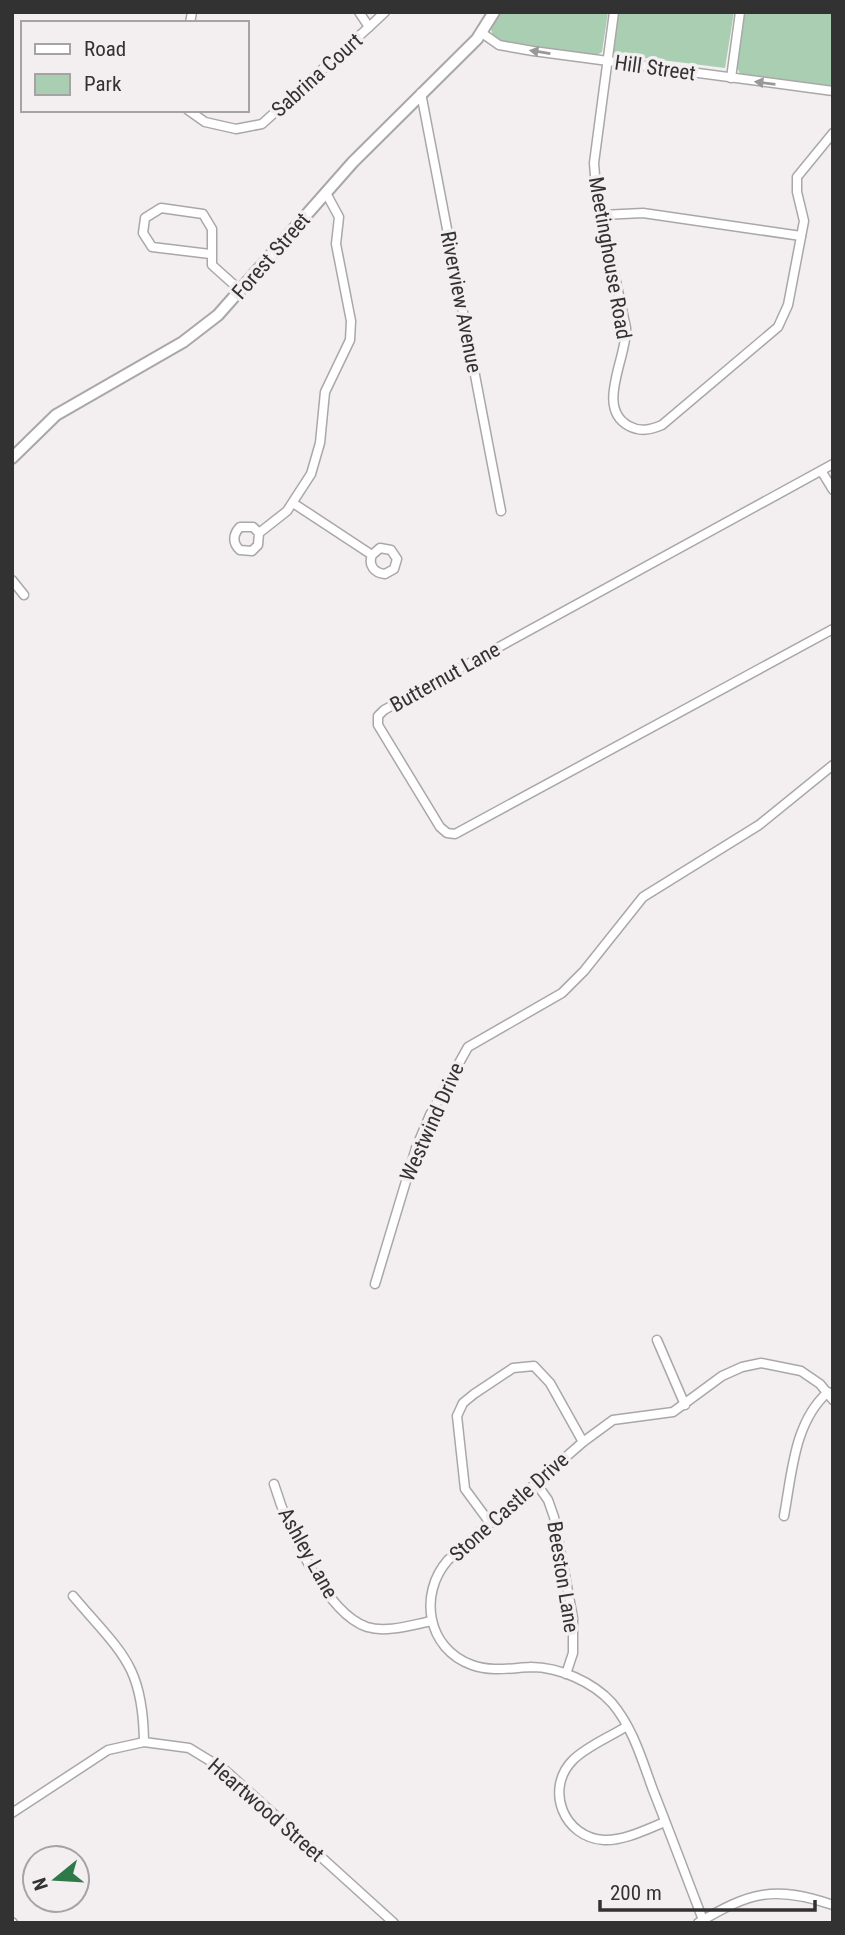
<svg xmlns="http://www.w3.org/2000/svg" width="845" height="1935" font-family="'Roboto Condensed',sans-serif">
	<rect width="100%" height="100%" fill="#f3eff0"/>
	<g fill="#a9ceb1">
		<polygon points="501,12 608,12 602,52 597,55 501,42 493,38 491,28"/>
		<polygon points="618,12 734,12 725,68 613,54"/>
		<polygon points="743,12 833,12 833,86 740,74 736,65"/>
	</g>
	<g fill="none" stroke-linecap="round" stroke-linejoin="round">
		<g stroke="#aba7a8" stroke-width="11">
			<g id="street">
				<polyline points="359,12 369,27 385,12"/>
				<path d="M614,12l-20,151 2,25 30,140c1,30 -31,80 3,98 11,6 21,4 33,-1l116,-98 10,-22 16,-84 -7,-29v-15l36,-44"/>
				<polyline points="190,23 192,12"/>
				<polyline points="482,33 499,45 533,51 833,91"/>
				<polyline points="731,78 740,12"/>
				<polyline points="421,93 501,511"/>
				<polyline points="188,110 205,122 236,129 262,124 369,27"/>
				<polyline points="602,215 643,213 801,236"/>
				<polyline points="210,254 152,247 143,233 145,218 161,208 203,214 212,229 212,265 241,291"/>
				<polyline points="833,464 384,710 378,716 378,725 440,827 447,833 455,834 833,629"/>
				<polyline points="822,472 833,490"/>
				<path d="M293,503l79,52c-4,10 2,18 13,19l9,-5 3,-10 -6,-9 -11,-2 -8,7"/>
				<path d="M259,533l-1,12 -6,6 -12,-1c-8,-7 -7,-16 0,-23h13l6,6 28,-22 24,-37 9,-31 5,-51 25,-52 1,-19 -15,-77 3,-27 -13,-24"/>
				<polyline points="12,580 24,595"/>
				<polyline points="375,1284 416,1148 430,1115 468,1047 562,993 584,971 643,897 759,825 833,765"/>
				<polyline points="657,1340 685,1405"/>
				<polyline points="536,1483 548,1500 554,1517 573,1618 573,1653 566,1674"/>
				<path d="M274,1484c12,40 51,129 93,143 20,6 44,-2 65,-6"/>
				<path d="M784,1516c8,-43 10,-94 44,-124"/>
				<polyline points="490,1523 465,1489 457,1416 463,1403 474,1394 513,1368 534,1366 550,1383 583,1442"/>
				<path d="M73,1596c48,57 70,68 71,146"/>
				<path d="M627,1726c-17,11 -40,20 -54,34 -29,29 -9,78 31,80 20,1 43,-11 61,-18"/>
				<polyline points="12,1813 108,1750 144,1742 189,1748 225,1770 394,1923"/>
				<path d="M703,1920c-17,-44 -33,-87 -50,-130 -11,-30 -20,-62 -41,-87 -19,-21 -53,-36 -81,-36 -20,1 -40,5 -59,-2 -45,-16 -54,-71 -24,-105l135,-118 30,-22 60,-8 49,-36 20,-9 19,-4 40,8 19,13 13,16"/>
				<polyline points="12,1922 13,1923"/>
				<path d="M698,1923c52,-31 76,-38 135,-18"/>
			</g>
		</g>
		<g stroke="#aba7a8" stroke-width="14">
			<polyline id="secondary" points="12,458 56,415 183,342 218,315 353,162 477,39 494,12"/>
		</g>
		<use href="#street" stroke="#fff" stroke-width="8"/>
		<use href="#secondary" stroke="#fff" stroke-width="10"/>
	</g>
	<defs><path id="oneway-solid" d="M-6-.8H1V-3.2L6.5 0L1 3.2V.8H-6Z" transform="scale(1.75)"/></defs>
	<g fill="#999899">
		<use href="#oneway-solid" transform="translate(540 52) rotate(-171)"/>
		<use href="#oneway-solid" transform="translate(765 83) rotate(-173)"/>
	</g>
	<g text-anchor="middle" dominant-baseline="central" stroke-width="7" stroke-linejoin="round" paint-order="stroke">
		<g font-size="21" fill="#333233" stroke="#f3eff0">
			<text transform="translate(655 68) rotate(8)">Hill Street</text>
			<text transform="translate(317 75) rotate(-42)">Sabrina Court</text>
			<text transform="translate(271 256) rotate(-49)">Forest Street</text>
			<text transform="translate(610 258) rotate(80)">Meetinghouse Road</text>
			<text transform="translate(461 302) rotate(79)">Riverview Avenue</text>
			<text transform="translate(445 677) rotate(-29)">Butternut Lane</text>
			<text transform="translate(432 1122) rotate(-66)">Westwind Drive</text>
			<text transform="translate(509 1507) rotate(-42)">Stone Castle Drive</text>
			<text transform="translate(308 1553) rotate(61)">Ashley Lane</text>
			<text transform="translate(563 1577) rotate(81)">Beeston Lane</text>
			<text transform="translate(266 1810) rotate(41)">Heartwood Street</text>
		</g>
	</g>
	<rect width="845" height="1935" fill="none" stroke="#333233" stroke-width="28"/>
	<rect x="21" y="21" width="228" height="91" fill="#f3eff0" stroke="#a6a3a4" stroke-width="2"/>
	<rect x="35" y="44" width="35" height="10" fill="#ffffff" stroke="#a6a3a4" stroke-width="2"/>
	<text x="84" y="56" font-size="21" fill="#333233">Road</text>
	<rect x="35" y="74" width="35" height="21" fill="#a9ceb1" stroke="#a6a3a4" stroke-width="2"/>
	<text x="84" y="91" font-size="21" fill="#333233">Park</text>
	<g transform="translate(56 1879) rotate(252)"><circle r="33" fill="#f3eff0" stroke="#a6a3a4" stroke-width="2"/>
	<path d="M0-5L12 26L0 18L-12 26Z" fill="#2e7947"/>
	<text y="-10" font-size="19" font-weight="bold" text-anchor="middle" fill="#333233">N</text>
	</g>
	<path d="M600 1900v10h215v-10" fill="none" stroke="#333233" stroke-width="3.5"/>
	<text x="610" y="1900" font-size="21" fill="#333233" stroke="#f3eff0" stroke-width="5" paint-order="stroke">200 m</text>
</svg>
